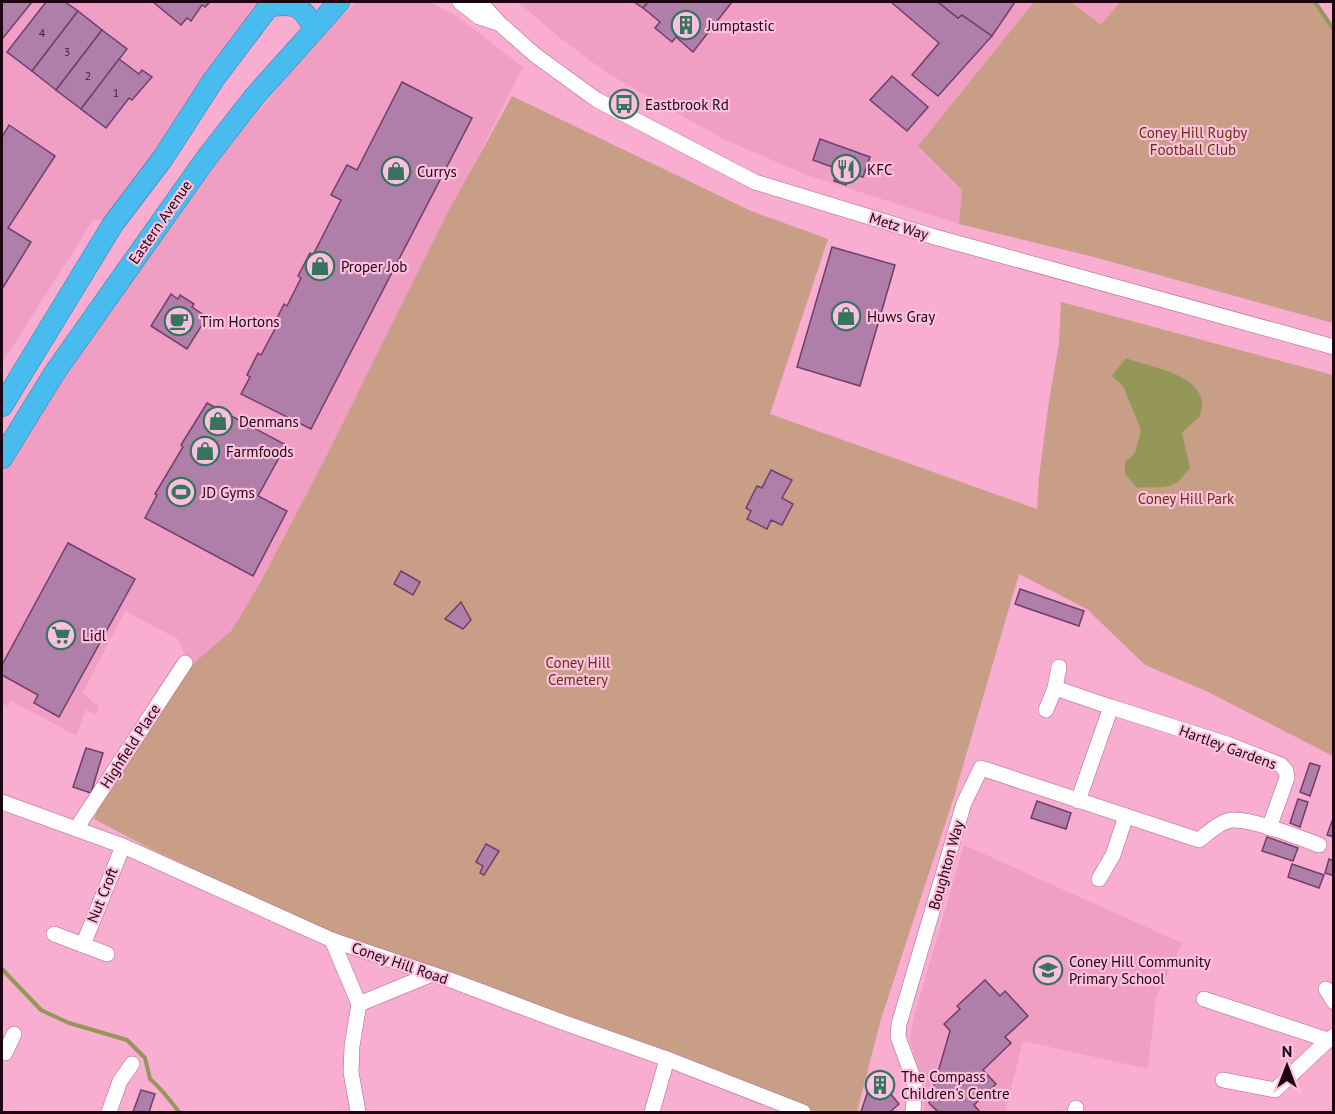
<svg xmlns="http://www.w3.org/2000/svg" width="1335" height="1114" font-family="'PT Sans',sans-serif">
	<rect width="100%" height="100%" fill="#f9add0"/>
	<g fill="#f19ec5">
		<polygon points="2,2 272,2 113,224 94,219 2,363"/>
		<polygon points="356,2 430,2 458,17 523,67 328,453 261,581 232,630 194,663 185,656 178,639 125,611 83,692 92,702 99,705 96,714 85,710 77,736 11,701 7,706 2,703 2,474 49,396 227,148 274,93 286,74"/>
		<polygon points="518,2 1034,2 918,146 962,190 959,224 804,174 723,139 607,73 560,38"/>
		<polygon points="1071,2 1120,2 1101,25"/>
		<polygon points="964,845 1182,943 1156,998 1148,1069 1023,1041 1005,1112 924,1112 924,1087 910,1041 913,1020"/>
	</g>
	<g fill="#c89e87">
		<polygon points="1034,2 1071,2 1101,25 1120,2 1315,2 1333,30 1333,323 1090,256 959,224 962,190 918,146"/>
		<polygon points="512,96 751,211 828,239 770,414 1037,509 1039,477 1049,401 1059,343 1061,302 1333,375 1333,756 1206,691 1145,665 1087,609 1019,574 953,800 881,1019 857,1112 816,1112 674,1053 317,927 151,849 94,819 98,808 194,663 232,630 261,581 328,453 448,212"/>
	</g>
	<path fill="#959759" d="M1126,358c22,9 73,15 76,44 0,4 -1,10 -2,14l-18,17 8,35c-4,4 -9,12 -14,15 -11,7 -27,3 -39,5l-12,-14v-12l10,-9 6,-23 -18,-44 -11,-10z"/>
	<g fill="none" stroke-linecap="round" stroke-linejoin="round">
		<g stroke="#959759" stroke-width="4">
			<polyline points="1315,2 1334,30"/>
			<path d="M2,969l39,41 28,13 58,17 18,18 5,21c12,10 20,21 29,33"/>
		</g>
	</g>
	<g fill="#af7faa" stroke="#713d6d" stroke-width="1.5">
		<polygon points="2,2 32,2 3,38 2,37"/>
		<polygon points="46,2 65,2 78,11 32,71 7,52"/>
		<polygon points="153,2 210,2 205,7 202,5 191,21 187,18 181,25"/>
		<polygon points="634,2 648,2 643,8"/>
		<polygon points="648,2 732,2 693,52 676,37 672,42 655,28 660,22 643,8"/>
		<polygon points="891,2 938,2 958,18 962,15 992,36 938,96 912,75 939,43"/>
		<polygon points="938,2 1015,2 992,36 962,15 958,18"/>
		<polygon points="78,11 102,30 56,90 32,71"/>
		<polygon points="102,30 127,49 81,109 56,90"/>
		<polygon points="119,59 139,74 142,70 152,77 132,100 129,98 106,128 81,109"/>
		<polygon points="892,76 928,107 907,131 870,100"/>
		<polygon points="402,82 472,118 311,429 241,394 250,377 247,375 258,353 261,355 276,327 273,326 284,304 287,306 301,278 298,276 310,253 313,255 341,200 331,195 347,165 357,170"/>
		<polygon points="9,125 55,156 8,228 31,242 2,289 2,137"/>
		<polygon points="820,139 870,157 863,177 850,173 846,185 834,181 838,169 813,160"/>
		<polygon points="832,247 895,265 860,386 797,367"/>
		<polygon points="171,294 178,299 180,295 194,304 192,307 207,317 187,349 151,326"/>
		<polygon points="207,403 286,445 258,496 287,511 253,576 145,518 157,495 155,494 183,447 181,445"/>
		<polygon points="771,470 792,480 782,498 793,504 782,525 771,520 767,529 747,519 751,511 746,508 757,486 762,488"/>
		<polygon points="68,543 135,579 59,717 34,703 38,695 2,675 2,665"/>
		<polygon points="401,571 420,582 413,595 394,584"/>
		<polygon points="1020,589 1084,611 1079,626 1015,604"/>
		<polygon points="461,602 471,620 463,629 445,619"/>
		<polygon points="86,748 103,753 91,793 73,787"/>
		<polygon points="1310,763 1320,766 1310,796 1300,792"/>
		<polygon points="1298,799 1308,802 1300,827 1290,823"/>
		<polygon points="1037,801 1071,813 1066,829 1031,818"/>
		<polygon points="1332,821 1334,822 1334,837 1327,835"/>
		<polygon points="1267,837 1298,848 1293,861 1262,851"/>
		<polygon points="486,844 499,851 484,875 480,873 483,866 476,862"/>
		<polygon points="1329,859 1334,861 1334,876 1325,873"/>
		<polygon points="1292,864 1324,875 1319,888 1288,877"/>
		<polygon points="985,980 1000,996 1005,991 1028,1016 1005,1037 1011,1043 983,1070 996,1084 974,1105 980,1112 938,1112 929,1103 950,1031 944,1024 960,1009 957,1006"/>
		<polygon points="874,1072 893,1078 889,1092 899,1104 890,1112 861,1112"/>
		<polygon points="141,1090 155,1094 149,1112 133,1112"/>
	</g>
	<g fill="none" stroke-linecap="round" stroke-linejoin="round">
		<g stroke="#ac6688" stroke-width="16">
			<g id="minor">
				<polyline points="460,2 479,17 497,23"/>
				<polyline points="480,2 500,24 535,55 597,100 755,182 935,237 1334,347"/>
				<polyline points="1055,688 1111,707"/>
				<polyline points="1046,710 1055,688 1059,667"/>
				<polyline points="1078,801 1111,707 1230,745 1281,765 1286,771 1287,778 1269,828"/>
				<polyline points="2,802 123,846 332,940 456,982 562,1022 667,1059 803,1112"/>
				<polyline points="76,829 185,663"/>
				<polyline points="1099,879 1113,855 1126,816"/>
				<polyline points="54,934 107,954"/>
				<polyline points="332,940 359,1004 352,1046 351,1072 358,1112"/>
				<polyline points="83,945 123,846"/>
				<polyline points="1326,989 1334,1002"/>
				<polyline points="1204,999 1328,1040 1334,1036"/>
				<polyline points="359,1004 432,974"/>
				<polyline points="5,1053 14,1034"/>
				<polyline points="1223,1080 1275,1090 1328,1040"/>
				<polyline points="109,1112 120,1081 132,1064"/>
				<polyline points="652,1112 667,1059"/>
				<path d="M913,1112l2,-29 -17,-46 1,-13 65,-221 17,-35 218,72c8,-6 18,-16 28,-19 18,-6 73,17 92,24"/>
				<polyline points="1075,1112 1076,1108"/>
			</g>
		</g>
		<g stroke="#397ca0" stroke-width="22">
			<g id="highway">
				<path d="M269,6c27,-3 31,-2 45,22"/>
				<polyline points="2,406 113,224 163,158 214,79 272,2"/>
				<polyline points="2,458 55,372 205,160 254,97 339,2"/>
			</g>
		</g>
		<use href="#minor" stroke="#fff" stroke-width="15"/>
		<use href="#highway" stroke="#48bcee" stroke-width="21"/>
	</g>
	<defs>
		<g id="building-ring" transform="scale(1.5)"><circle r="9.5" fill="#fec0dc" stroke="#367460" stroke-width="1.5"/><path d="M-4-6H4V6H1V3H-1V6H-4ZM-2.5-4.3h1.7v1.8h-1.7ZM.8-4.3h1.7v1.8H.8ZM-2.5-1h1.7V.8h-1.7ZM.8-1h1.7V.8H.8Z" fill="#367460"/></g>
		<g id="bus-ring" transform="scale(1.5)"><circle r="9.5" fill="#fec0dc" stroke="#367460" stroke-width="1.5"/><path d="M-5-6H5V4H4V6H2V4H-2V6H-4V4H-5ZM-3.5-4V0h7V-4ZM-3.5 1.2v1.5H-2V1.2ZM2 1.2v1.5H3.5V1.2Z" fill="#367460"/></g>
		<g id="restaurant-ring" transform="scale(1.5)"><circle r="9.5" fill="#fec0dc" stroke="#367460" stroke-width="1.5"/><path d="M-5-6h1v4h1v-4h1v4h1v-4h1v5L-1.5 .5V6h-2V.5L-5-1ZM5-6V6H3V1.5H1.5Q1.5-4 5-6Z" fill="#367460"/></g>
		<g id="shop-ring" transform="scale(1.5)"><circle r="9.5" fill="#fec0dc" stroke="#367460" stroke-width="1.5"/><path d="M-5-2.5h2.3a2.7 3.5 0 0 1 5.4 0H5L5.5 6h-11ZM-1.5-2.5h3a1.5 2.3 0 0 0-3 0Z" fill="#367460"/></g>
		<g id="cafe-ring" transform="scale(1.5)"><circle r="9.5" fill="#fec0dc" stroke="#367460" stroke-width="1.5"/><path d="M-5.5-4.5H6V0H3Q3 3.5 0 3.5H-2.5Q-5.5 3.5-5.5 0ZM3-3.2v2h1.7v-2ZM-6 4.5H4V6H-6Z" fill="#367460"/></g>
		<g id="stadium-ring" transform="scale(1.5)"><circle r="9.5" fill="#fec0dc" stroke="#367460" stroke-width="1.5"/><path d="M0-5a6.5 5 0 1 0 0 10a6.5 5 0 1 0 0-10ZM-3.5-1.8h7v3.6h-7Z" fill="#367460"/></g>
		<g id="supermarket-ring" transform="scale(1.5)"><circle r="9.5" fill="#fec0dc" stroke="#367460" stroke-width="1.5"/><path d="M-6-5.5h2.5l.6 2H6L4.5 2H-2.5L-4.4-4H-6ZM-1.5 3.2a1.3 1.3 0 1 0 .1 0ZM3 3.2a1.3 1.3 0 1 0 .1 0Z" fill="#367460"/></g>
		<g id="school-ring" transform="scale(1.5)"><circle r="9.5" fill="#fec0dc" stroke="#367460" stroke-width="1.5"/><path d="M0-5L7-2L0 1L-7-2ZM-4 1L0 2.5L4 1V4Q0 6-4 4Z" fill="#367460"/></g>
	</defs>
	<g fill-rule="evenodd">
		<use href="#building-ring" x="686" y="25"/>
		<use href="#bus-ring" x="624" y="104"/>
		<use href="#restaurant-ring" x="846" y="169"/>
		<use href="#shop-ring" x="396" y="171"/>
		<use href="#shop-ring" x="320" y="266"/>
		<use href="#shop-ring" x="846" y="316"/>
		<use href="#cafe-ring" x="179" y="321"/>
		<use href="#shop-ring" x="218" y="421"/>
		<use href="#shop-ring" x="205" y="451"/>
		<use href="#stadium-ring" x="181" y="492"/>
		<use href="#supermarket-ring" x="61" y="635"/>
		<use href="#school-ring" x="1048" y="970"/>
		<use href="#building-ring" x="880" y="1085"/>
	</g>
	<g text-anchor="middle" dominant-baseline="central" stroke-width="4.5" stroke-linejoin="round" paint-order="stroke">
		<g font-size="12" fill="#412336">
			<text x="42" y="32">4</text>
			<text x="67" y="51">3</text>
			<text x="88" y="75">2</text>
			<text x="116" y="92">1</text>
		</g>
		<g font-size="15" fill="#1c0410" stroke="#fec0dc" text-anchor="start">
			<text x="707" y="25">Jumptastic</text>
			<text x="645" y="104">Eastbrook Rd</text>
			<text x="867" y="169">KFC</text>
			<text x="417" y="171">Currys</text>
			<text x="341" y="266">Proper Job</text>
			<text x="867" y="316">Huws Gray</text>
			<text x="200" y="321">Tim Hortons</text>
			<text x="239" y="421">Denmans</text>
			<text x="226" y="451">Farmfoods</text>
			<text x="202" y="492">JD Gyms</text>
			<text x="82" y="635">Lidl</text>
			<text x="1069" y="961">Coney Hill Community<tspan x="1069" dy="17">Primary School</tspan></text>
			<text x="901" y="1076">The Compass<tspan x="901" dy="17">Children's Centre</tspan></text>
		</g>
		<g font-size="15" fill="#68320c" stroke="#fec0dc">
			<text x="1193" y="132">Coney Hill Rugby<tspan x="1193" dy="17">Football Club</tspan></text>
			<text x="1186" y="498">Coney Hill Park</text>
			<text x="578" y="662">Coney Hill<tspan x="578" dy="17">Cemetery</tspan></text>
		</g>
		<g font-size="15" fill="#1c0410" stroke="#fec0dc">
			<text transform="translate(160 222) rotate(-55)">Eastern Avenue</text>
			<text transform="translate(899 226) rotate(17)">Metz Way</text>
			<text transform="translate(130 746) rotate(-57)">Highfield Place</text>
			<text transform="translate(1228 747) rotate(20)">Hartley Gardens</text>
			<text transform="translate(946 865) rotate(-74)">Boughton Way</text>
			<text transform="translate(102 895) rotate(-68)">Nut Croft</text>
			<text transform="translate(400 963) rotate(19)">Coney Hill Road</text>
		</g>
	</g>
	<rect width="1335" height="1114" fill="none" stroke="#1c0410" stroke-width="6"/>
	<g transform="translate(1287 1066)" stroke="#fec0dc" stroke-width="4.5" paint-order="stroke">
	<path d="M0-4.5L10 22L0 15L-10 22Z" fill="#1c0410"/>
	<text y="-9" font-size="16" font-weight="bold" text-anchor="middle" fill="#1c0410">N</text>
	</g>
</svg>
